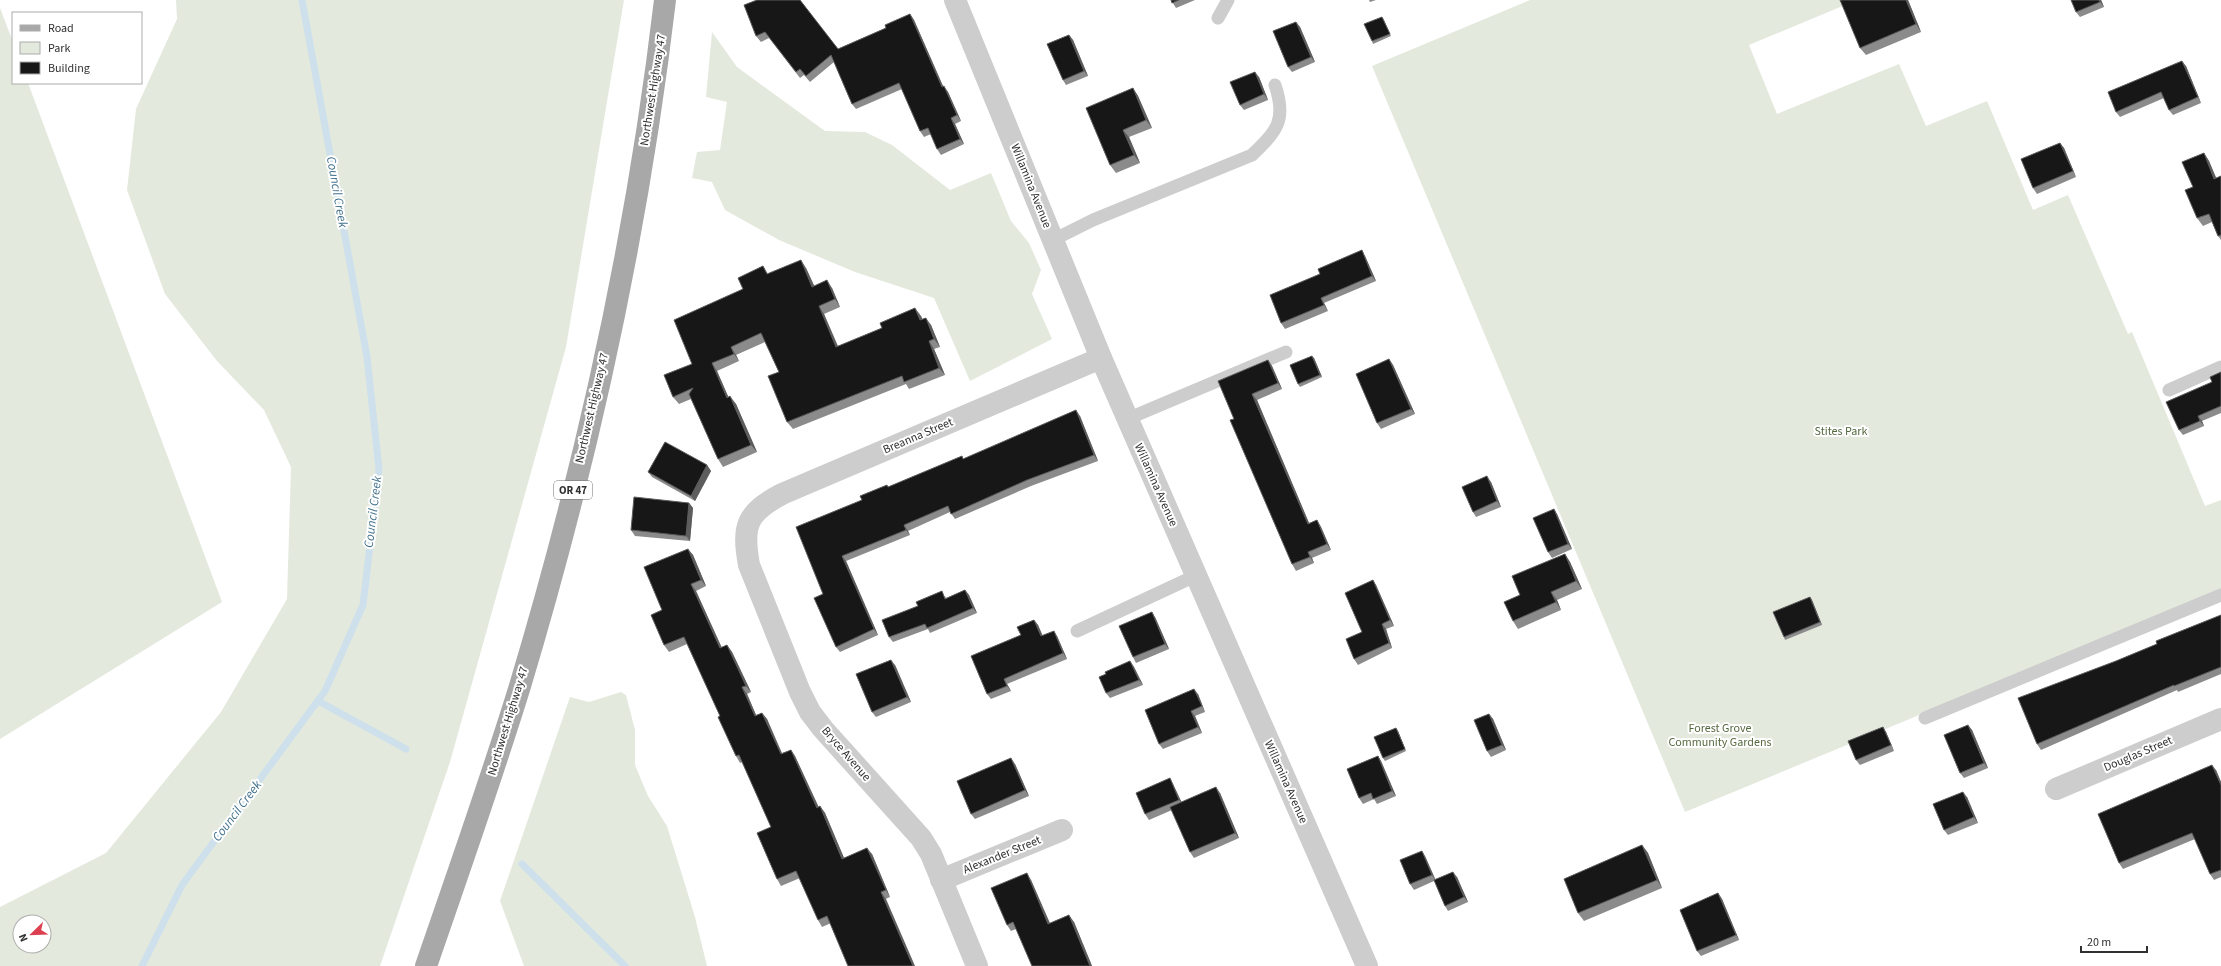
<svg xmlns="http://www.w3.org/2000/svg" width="2221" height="966" font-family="'Source Sans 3',sans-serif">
	<rect width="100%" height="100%" fill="#fff"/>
	<g fill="#e4e9dd" fill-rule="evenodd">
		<path d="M176,0h448l-58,347 -116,415 -70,204h-380v-59l106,-54 115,-141 66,-113 4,-132 -27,-57 -47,-49 -52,-67 -38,-104 9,-81 41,-90zM20,922h24v24h-24z"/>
		<polygon points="1530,0 1857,0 1749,45 1777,114 1899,64 1926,126 1987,101 2033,210 2068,195 2128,334 2132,332 2205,506 2221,500 2221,590 1685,812 1372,66"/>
		<polygon points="0,8 13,42 13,83 28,83 222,602 0,739"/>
		<polygon points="712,32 737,67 825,131 865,132 892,145 950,190 991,173 1011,221 1029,243 1041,270 1032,294 1052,339 970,381 934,298 855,272 779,240 725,210 712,182 692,178 697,152 720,150 727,102 706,97"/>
		<polygon points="621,692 626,695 635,730 635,765 648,796 667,826 695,917 707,966 524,966 500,901 570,697 589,702"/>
	</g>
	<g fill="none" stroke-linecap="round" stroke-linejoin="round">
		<g stroke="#cde0eb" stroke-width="7">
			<polyline points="318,701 406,749"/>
			<polyline points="522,864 625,966"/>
			<polyline points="142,966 182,885 325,691 363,605 379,469 367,357 302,0"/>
		</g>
		<g stroke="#cdcdcd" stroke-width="13">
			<polyline points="1218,18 1228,0"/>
			<path d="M1053,240l40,-20 159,-65c25,-24 35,-35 23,-70"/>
			<polyline points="2169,390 2221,367"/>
			<polyline points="1127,419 1286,352"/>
			<polyline points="1077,631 1195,576"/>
			<polyline points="1925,718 2221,595"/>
		</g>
		<g stroke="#cdcdcd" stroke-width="22">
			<polyline points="955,0 1101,358 1367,966"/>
			<polyline points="2056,789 2221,719"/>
			<polyline points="941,880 1062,830"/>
			<path d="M977,966l-46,-112 -10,-16 -98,-109 -13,-17 -10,-20 -51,-127c-7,-39 -3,-52 33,-71l319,-136"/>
		</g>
		<path stroke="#a8a8a8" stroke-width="22" d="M426,966c32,-93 65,-186 94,-280 67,-223 118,-455 145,-686"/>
	</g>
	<g fill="#8b8b8b">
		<polygon points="1171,0 1195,0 1176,8"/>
		<polygon points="1369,0 1376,0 1370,2"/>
		<polygon points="1841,0 1908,0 1921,32 1866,55 1860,48"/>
		<polygon points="2101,0 2104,7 2080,17 2076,12"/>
		<polygon points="803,5 838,49 886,28 910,14 914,20 943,86 948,92 961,121 955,124 964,144 941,155 937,149 931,134 924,137 920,131 902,89 856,109 852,104 834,62 810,82 804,75 800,78 769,38 761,42 756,36"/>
		<polygon points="1382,17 1384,20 1391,36 1373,44 1372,41"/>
		<polygon points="1296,22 1300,27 1315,62 1292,72 1288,67"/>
		<polygon points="1069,35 1073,40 1088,76 1066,85 1063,80"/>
		<polygon points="2186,66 2201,103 2173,115 2169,110 2164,98 2120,117 2116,112"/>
		<polygon points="1259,77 1268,100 1244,110 1240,105"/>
		<polygon points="1133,88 1138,96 1152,128 1129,137 1140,163 1116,173 1110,165"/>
		<polygon points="2060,143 2064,148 2076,177 2037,194 2033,188"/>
		<polygon points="2204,153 2209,161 2216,178 2221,176 2221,240 2218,236 2212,222 2203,226 2197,218 2193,187"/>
		<polygon points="1365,256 1376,281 1324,303 1328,311 1285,329 1281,323"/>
		<polygon points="763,266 768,274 806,268 814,286 832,288 840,307 824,314 838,346 921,316 922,319 931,325 940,347 934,349 945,375 909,389 906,384 793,429 787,422 779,372 765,342 736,355 739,361 717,371 728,397 736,404 757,452 723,467 718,459 691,399 679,404 673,397 692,364 743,289"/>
		<polygon points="1314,358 1322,377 1300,387 1298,384"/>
		<polygon points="1389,359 1393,365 1415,414 1381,429 1377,423"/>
		<polygon points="1268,360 1272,366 1282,389 1257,400 1309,523 1317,520 1321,527 1331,550 1312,558 1314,563 1296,571 1292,564 1234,419"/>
		<polygon points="2221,372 2221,413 2202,421 2204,426 2183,435 2179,430"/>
		<polygon points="1080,416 1098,461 1031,486 955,519 950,512 908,531 910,535 846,561 878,635 840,652 836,647 823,594 862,500 888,487"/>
		<polygon points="707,465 711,471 695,501 652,477 648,472"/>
		<polygon points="1491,482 1501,507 1476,517 1473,512"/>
		<polygon points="689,503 693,508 690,541 635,536 631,530"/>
		<polygon points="1554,509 1557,514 1572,549 1552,558 1548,552"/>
		<polygon points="688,549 693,555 706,586 696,591 722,648 727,645 732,652 751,692 747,694 756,715 762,713 767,719 782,753 791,750 795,756 818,807 820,806 825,813 844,858 872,854 890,897 822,927 818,920 800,878 781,886 777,879 771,827 742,762 740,763 736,756 720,716 687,644 669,652 664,645 662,610"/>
		<polygon points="1565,554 1570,562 1582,589 1557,600 1561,610 1518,629 1513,621 1520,595"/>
		<polygon points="1373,580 1376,585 1394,626 1386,629 1392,648 1358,665 1354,659 1362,632"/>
		<polygon points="965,590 969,595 977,613 930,633 928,629 893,642 889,637 945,596 946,598"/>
		<polygon points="1810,597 1812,600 1822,625 1785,640 1784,637"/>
		<polygon points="2221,615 2221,674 2178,692 2177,690 2041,750 2037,744 2116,661 2157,644"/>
		<polygon points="1155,617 1169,649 1136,663 1133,657"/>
		<polygon points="1034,620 1038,625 1042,635 1057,636 1067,659 1007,684 1011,691 991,699 987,694 1021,635"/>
		<polygon points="1130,661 1134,667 1143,685 1110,698 1106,693 1106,674"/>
		<polygon points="895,665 911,702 876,717 872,712"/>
		<polygon points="1198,694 1205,712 1195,716 1202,733 1163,749 1159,744"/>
		<polygon points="1489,714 1493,719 1506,750 1491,757 1487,751"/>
		<polygon points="1968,725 1972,730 1988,768 1964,778 1960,773"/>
		<polygon points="1883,727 1886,732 1894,751 1860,765 1856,760"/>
		<polygon points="1396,728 1398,731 1406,751 1385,761 1383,758"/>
		<polygon points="1378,756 1381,761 1396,796 1377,804 1374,799 1363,804 1359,798"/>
		<polygon points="1015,764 1029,796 975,819 971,814"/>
		<polygon points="2216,770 2221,782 2221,877 2214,880 2210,874 2195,839 2123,869 2119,863"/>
		<polygon points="1170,778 1173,784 1181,802 1220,793 1239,838 1194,858 1190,852 1172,810 1149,820 1145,814"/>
		<polygon points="1967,797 1978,823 1948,835 1944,830"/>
		<polygon points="1642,845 1648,853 1662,888 1584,921 1578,913"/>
		<polygon points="1425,856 1435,879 1457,877 1468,902 1448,911 1445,906 1434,881 1414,890 1410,884"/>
		<polygon points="1031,880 1050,923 1074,922 1092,966 1032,966 1016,929 1011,931 1007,925"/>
		<polygon points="1718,893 1722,899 1739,940 1701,956 1697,951"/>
	</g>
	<g fill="#5d5d5d">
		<polygon points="1906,0 1908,0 1921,32 1916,24"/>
		<polygon points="2099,0 2101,0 2104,7 2100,2"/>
		<polygon points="910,14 914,20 946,93 942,87"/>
		<polygon points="1296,22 1300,27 1315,62 1311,57"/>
		<polygon points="1069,35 1073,40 1088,76 1084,71"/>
		<polygon points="2182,61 2186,66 2201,103 2198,97"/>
		<polygon points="1255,72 1259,77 1268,100 1264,94"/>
		<polygon points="944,86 948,92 961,121 957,115"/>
		<polygon points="1133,88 1138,96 1152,128 1146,120"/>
		<polygon points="951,118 955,124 964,144 960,139"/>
		<polygon points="1123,130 1129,137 1140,163 1134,155"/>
		<polygon points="2060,143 2064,148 2076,177 2073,171"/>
		<polygon points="2204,153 2209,161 2220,187 2214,179"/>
		<polygon points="1362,250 1365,256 1376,281 1372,276"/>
		<polygon points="801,260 806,268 818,294 812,287"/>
		<polygon points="827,280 832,288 840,307 835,299"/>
		<polygon points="1321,298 1324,303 1328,311 1324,305"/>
		<polygon points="819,306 824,314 841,354 836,347"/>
		<polygon points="915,308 921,316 926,328 920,320"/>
		<polygon points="926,318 931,325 940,347 934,339"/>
		<polygon points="929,341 934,349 945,375 939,368"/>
		<polygon points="731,347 736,355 739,361 734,354"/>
		<polygon points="1312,356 1314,358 1322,377 1320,375"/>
		<polygon points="1389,359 1393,365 1415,414 1411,409"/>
		<polygon points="1268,360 1272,366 1282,389 1278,383"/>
		<polygon points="712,363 717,371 732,405 727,398"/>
		<polygon points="1252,394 1257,400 1312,530 1308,524"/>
		<polygon points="730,396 736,404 757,452 751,445"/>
		<polygon points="1076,410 1080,416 1098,461 1094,455"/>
		<polygon points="2198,416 2202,421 2204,426 2200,421"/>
		<polygon points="707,465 711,471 695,501 691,496"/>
		<polygon points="1487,476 1491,482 1501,507 1497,501"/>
		<polygon points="689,503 693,508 690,541 686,536"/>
		<polygon points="1554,509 1557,514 1572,549 1568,544"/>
		<polygon points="1317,520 1321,527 1331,550 1327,544"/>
		<polygon points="904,525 908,531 910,535 906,530"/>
		<polygon points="688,549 693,555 706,586 701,580"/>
		<polygon points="1308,552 1312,558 1314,563 1310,557"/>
		<polygon points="1565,554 1570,562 1582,589 1576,581"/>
		<polygon points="842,556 846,561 878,635 874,629"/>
		<polygon points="1373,580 1376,585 1394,626 1390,620"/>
		<polygon points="691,584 696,591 725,655 720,648"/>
		<polygon points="965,590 969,595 977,613 973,608"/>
		<polygon points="1551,592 1557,600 1561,610 1556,602"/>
		<polygon points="1810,597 1812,600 1822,625 1820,622"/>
		<polygon points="1152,612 1155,617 1169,649 1165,644"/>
		<polygon points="1034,620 1038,625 1045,641 1041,636"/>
		<polygon points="1382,624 1386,629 1392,648 1389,643"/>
		<polygon points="1054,631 1057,636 1067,659 1063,653"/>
		<polygon points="727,645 732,652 751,692 746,686"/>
		<polygon points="891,660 895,665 911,702 907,697"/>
		<polygon points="1130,661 1134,667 1143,685 1139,680"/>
		<polygon points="1004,679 1007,684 1011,691 1007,686"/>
		<polygon points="742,687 747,694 759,722 755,716"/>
		<polygon points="1194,689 1198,694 1205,712 1202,706"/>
		<polygon points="1191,711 1195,716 1202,733 1198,727"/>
		<polygon points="762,713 767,719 785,761 781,754"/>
		<polygon points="1489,714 1493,719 1506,750 1502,745"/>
		<polygon points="1968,725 1972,730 1988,768 1984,763"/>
		<polygon points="1883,727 1886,732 1894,751 1891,745"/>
		<polygon points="1396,728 1398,731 1406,751 1405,749"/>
		<polygon points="791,750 795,756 822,814 817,808"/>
		<polygon points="1378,756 1381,761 1396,796 1392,791"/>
		<polygon points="1011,758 1015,764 1029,796 1025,790"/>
		<polygon points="2212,765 2216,770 2221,782 2221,785"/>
		<polygon points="1170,778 1173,784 1183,805 1179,800"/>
		<polygon points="1216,787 1220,793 1239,838 1235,833"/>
		<polygon points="1963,792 1967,797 1978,823 1974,817"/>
		<polygon points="820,806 825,813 847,865 842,859"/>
		<polygon points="1642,845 1648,853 1662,888 1657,880"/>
		<polygon points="867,848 872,854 890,897 886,890"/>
		<polygon points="1422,851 1425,856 1436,881 1432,875"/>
		<polygon points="1453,872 1457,877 1468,902 1464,897"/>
		<polygon points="1027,873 1031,880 1053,931 1048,924"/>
		<polygon points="881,892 886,899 915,966 913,966"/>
		<polygon points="1718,893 1722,899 1739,940 1736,935"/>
		<polygon points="1069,915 1074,922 1092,966 1090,966"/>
	</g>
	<g fill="#171717" stroke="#5d5d5d">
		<polygon points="757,0 800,0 838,49 886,28 885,25 910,14 942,87 944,86 957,115 951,118 960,139 937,149 928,128 920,131 899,83 852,104 831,55 806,76 800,69 796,72 765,32 756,36 744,5"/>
		<polygon points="1171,0 1179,0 1172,3"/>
		<polygon points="1840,0 1906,0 1916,24 1860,48"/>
		<polygon points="2071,0 2099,0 2100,2 2076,12"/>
		<polygon points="1382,17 1390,34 1372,41 1364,24"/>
		<polygon points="1296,22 1311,57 1288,67 1273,31"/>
		<polygon points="1069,35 1084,71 1063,80 1047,44"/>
		<polygon points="2182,61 2198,97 2169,110 2161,92 2116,112 2108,92"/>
		<polygon points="1255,72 1264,94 1240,105 1230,82"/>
		<polygon points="1133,88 1146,120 1123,130 1134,155 1110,165 1086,108"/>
		<polygon points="2060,143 2073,171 2033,188 2021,159"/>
		<polygon points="2204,153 2214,179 2221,176 2221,235 2218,236 2209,214 2197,218 2185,190 2193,187 2182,162"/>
		<polygon points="1362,250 1372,276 1321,298 1324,305 1281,323 1270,295 1320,274 1318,269"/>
		<polygon points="801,260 812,287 827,280 835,299 819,306 836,347 882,328 880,323 915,308 920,320 926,318 934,339 929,341 939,368 904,382 902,376 787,422 768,376 779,372 761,333 731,347 734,354 712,363 727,398 730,396 751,445 718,459 689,394 693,388 673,397 664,375 692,364 674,320 743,289 738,278 763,266 767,274"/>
		<polygon points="1312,356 1320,375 1298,384 1290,365"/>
		<polygon points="1389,359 1411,409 1377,423 1356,374"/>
		<polygon points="1268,360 1278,383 1252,394 1308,524 1317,520 1327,544 1308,552 1310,557 1292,564 1230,420 1234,419 1218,381"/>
		<polygon points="2221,372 2221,406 2198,416 2200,421 2179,430 2166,402 2212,382 2210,377"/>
		<polygon points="1076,410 1094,455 1027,480 951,514 948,506 904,525 906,530 842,556 874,629 836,647 814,598 823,594 796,527 862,500 860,496 887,485 888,487 962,456 963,459"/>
		<polygon points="665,442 707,465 691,496 648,472"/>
		<polygon points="1487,476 1497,501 1473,512 1462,487"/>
		<polygon points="634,497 689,503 686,536 631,530"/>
		<polygon points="1554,509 1568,544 1548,552 1533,518"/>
		<polygon points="688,549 701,580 691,584 720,648 727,645 746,686 742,687 755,716 762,713 781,754 791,750 817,808 820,806 842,859 867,848 886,890 881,892 913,966 848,966 827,916 818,920 796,871 777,879 757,833 771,827 739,755 736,756 718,717 720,716 684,637 664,645 651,615 662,610 644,567"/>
		<polygon points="1565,554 1576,581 1551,592 1556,602 1513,621 1504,602 1520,595 1512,576"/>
		<polygon points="1373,580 1390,620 1382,624 1389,643 1354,659 1346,639 1362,632 1345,593"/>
		<polygon points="965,590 973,608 927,628 925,624 889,637 882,620 918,606 916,602 942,591 945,599"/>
		<polygon points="1810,597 1820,622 1784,637 1773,612"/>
		<polygon points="1152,612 1165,644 1133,657 1119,626"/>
		<polygon points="2221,615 2221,667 2174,686 2174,685 2037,744 2018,698 2116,661 2157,644 2156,641"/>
		<polygon points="1034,620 1041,636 1054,631 1063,653 1004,679 1007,686 987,694 971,656 1021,635 1017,627"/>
		<polygon points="891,660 907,697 872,712 856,674"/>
		<polygon points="1130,661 1139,680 1106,693 1099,677 1106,674 1105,672"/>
		<polygon points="1194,689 1202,706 1191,711 1198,727 1159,744 1145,710"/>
		<polygon points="1489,714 1502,745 1487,751 1474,720"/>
		<polygon points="1968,725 1984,763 1960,773 1944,735"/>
		<polygon points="1883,727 1891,745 1856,760 1848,741"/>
		<polygon points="1396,728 1405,749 1383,758 1374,737"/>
		<polygon points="1378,756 1392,791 1373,799 1371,793 1359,798 1347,769"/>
		<polygon points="1011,758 1025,790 971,814 957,781"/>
		<polygon points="2212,765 2221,785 2221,870 2210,874 2192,833 2119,863 2098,814"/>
		<polygon points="1170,778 1179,800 1145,814 1136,793"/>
		<polygon points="1216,787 1235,833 1190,852 1170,807"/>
		<polygon points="1963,792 1974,817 1944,830 1933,804"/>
		<polygon points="1642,845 1657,880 1578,913 1564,879"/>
		<polygon points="1422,851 1432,875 1410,884 1400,860"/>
		<polygon points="1453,872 1464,897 1445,906 1434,880"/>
		<polygon points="1027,873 1048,924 1069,915 1090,966 1032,966 1013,922 1007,925 991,888"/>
		<polygon points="1718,893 1736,935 1697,951 1680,910"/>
	</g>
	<g text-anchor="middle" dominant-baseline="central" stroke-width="4" stroke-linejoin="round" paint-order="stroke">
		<rect fill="#fff" stroke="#6e6e6e" stroke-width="1" x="554" y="481" width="38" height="18" rx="3"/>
		<g font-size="11" font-weight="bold" fill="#303030">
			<text x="573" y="490">OR 47</text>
		</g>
		<g font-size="12" fill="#303030" stroke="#fff">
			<text transform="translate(653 90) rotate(-81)">Northwest Highway 47</text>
			<text transform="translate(1031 186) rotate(68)">Willamina Avenue</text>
			<text transform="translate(592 408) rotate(-77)">Northwest Highway 47</text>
			<text transform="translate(918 436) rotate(-23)">Breanna Street</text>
			<text transform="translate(1156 485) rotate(66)">Willamina Avenue</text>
			<text transform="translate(508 721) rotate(-73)">Northwest Highway 47</text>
			<text transform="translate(846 754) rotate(49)">Bryce Avenue</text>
			<text transform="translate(2138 754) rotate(-23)">Douglas Street</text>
			<text transform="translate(1286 782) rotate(66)">Willamina Avenue</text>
			<text transform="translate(1002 855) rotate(-22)">Alexander Street</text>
		</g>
		<g font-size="12" fill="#556a40" stroke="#fff">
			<text x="1841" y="431">Stites Park</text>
			<text x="1720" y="728">Forest Grove<tspan x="1720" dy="14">Community Gardens</tspan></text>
		</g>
		<g font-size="13" font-style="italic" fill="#43738e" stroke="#fff">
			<text transform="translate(337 192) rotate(80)">Council Creek</text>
			<text transform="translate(373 512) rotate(-83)">Council Creek</text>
			<text transform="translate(237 811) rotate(-53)">Council Creek</text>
		</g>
	</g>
	<rect x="12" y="12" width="130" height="72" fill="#ffffff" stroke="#acacac"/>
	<rect x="20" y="25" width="20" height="6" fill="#a8a8a8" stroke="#acacac"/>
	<text x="48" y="32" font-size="12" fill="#303030">Road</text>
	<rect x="20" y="42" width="20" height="12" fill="#e4e9dd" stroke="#acacac"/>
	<text x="48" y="52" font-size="12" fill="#303030">Park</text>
	<rect x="20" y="62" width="20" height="12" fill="#171717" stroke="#acacac"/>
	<text x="48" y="72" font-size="12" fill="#303030">Building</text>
	<g transform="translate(32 934) rotate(247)"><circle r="19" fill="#ffffff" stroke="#acacac"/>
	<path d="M0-3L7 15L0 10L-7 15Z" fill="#db3f50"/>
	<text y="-6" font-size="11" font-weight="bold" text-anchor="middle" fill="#303030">N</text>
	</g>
	<path d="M2081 946v6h66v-6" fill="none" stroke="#303030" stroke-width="2"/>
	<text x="2087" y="946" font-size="12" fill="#303030" stroke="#ffffff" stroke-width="3" paint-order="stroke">20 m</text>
</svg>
